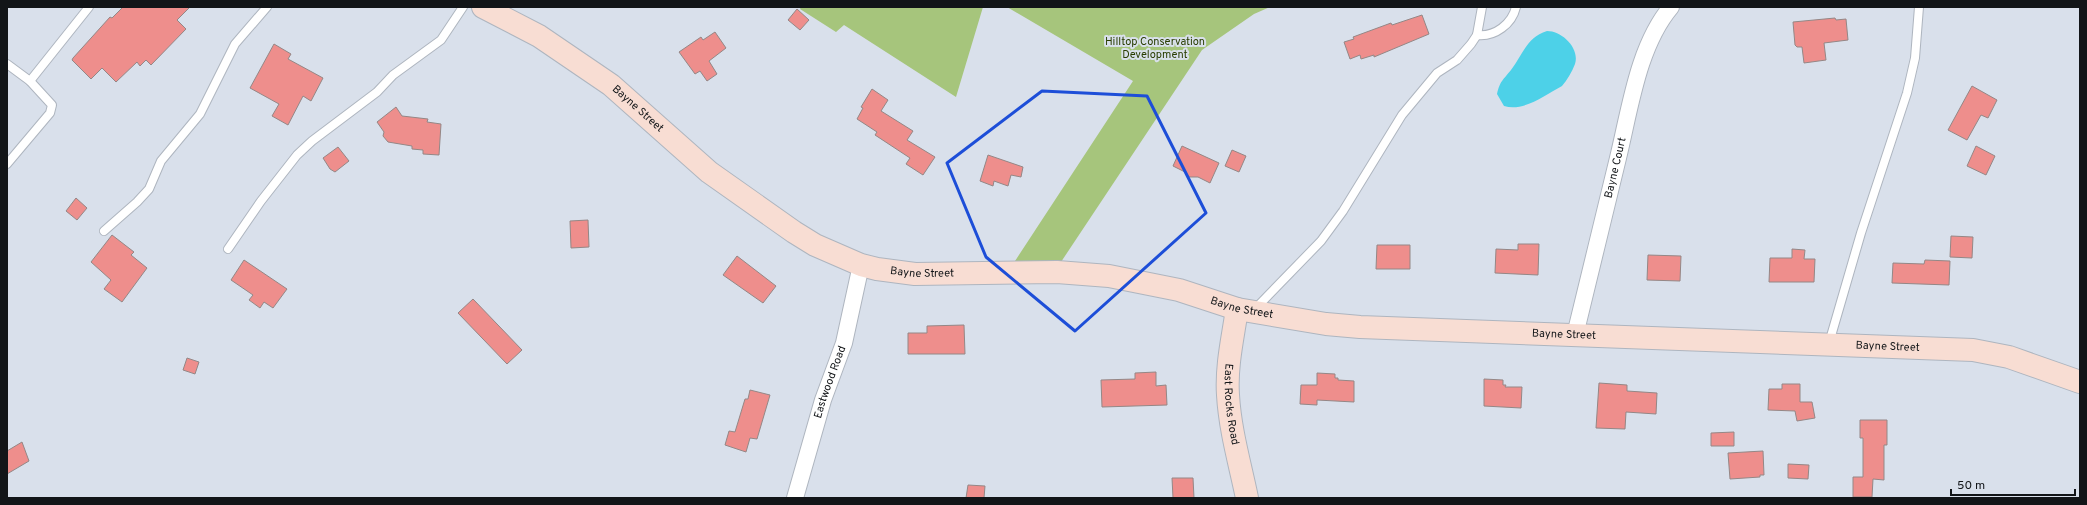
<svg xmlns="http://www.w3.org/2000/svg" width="2087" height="505" font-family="Overpass,sans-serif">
	<rect width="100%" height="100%" fill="#d9e0eb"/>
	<g fill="#a6c57c">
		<polygon points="801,7 983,7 956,97 844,25 836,32 800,9"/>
		<polygon points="1007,7 1270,7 1254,14 1202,50 1059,265 1015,261 1133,81"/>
	</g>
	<path fill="#4dd1e8" d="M1547,31c15,0 33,17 28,33 -3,8 -8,16 -13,22 -17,9 -38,26 -58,20l-7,-12c3,-13 6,-14 14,-24 12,-16 16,-33 36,-39z"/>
	<g fill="#ee8e8c" stroke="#948786">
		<polygon points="123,7 190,7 177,20 186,29 151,65 146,60 140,66 137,62 116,82 102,68 91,79 72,60 73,58 110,17 112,18"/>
		<polygon points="797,9 809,20 800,30 788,20"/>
		<polygon points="1422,15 1429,34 1374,57 1374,55 1361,59 1360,55 1350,59 1344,42 1354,39 1353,37 1391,23 1392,25"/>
		<polygon points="1835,18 1836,20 1846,19 1848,40 1824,43 1826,60 1804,63 1802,47 1797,47 1795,45 1793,22"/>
		<polygon points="715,32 726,48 709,61 717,74 707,81 700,71 695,74 679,52 701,37 703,40"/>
		<polygon points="274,44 291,54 288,59 323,78 311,101 303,96 288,125 272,116 279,104 250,88"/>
		<polygon points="1972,86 1997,100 1988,118 1981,115 1967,140 1948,130"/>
		<polygon points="872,89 888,100 881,111 913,131 907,140 935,157 923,175 906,164 910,158 875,135 877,132 857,119 863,108 861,107"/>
		<polygon points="396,107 402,116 428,119 427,122 441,124 439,155 423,154 423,150 412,149 412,146 388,142 383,136 384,132 377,122"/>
		<polygon points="1182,146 1219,163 1210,183 1198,177 1189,177 1185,172 1173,166"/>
		<polygon points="1976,146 1995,156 1986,175 1967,166"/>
		<polygon points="338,147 349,161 335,172 330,169 323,158"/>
		<polygon points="1232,150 1246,156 1239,172 1225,166"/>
		<polygon points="988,155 1023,167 1021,177 1011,175 1008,186 994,181 993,186 980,181"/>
		<polygon points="76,198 87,208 77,220 66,211"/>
		<polygon points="588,220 589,247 571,248 570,221"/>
		<polygon points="112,235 134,252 131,255 147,268 122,302 104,289 111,280 91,262"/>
		<polygon points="1951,236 1973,237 1972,258 1950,257"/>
		<polygon points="1518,244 1539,244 1538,275 1495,273 1496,249 1518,250"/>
		<polygon points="1377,245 1410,245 1410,269 1376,269"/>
		<polygon points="1792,249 1805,250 1804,259 1815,259 1814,282 1769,282 1770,258 1792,258"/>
		<polygon points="1648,255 1681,256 1680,281 1647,280"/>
		<polygon points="737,256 776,286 763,303 723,275"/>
		<polygon points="244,260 287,289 273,308 264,302 260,308 249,300 253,295 231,280"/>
		<polygon points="1925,260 1950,261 1949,285 1892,283 1893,263 1924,264"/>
		<polygon points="473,299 522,350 507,364 458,313"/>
		<polygon points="964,325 965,354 908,354 908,333 927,333 927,326"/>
		<polygon points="187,358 199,362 195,374 183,370"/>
		<polygon points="1156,372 1156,386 1166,385 1167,405 1102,407 1101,380 1135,379 1135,373"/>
		<polygon points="1317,373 1335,374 1335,378 1338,378 1338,380 1354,381 1354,402 1317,400 1317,405 1300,404 1301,385 1317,385"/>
		<polygon points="1484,379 1503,380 1503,385 1506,385 1505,387 1522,387 1521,408 1484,406"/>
		<polygon points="1599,383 1627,385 1627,391 1657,393 1656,414 1626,412 1625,429 1596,428"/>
		<polygon points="1782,384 1800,384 1800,402 1812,402 1815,418 1797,421 1795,411 1768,410 1769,389 1782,389"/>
		<polygon points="750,390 770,395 757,439 750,438 746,452 725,445 729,431 735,432 745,399 748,399"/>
		<polygon points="1860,420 1887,420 1887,445 1884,445 1884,480 1873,479 1872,497 1853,497 1853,477 1863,477 1863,438 1860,438"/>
		<polygon points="1734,432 1734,446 1711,446 1711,433"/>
		<polygon points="22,442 29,461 7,474 7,451"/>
		<polygon points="1763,451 1764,475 1760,475 1760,477 1730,479 1728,453"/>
		<polygon points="1788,464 1809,465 1808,479 1788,478"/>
		<polygon points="1172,478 1193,478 1194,498 1173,498"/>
		<polygon points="968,485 985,486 984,498 966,498"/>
	</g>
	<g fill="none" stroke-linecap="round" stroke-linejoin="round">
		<g stroke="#aeb5bf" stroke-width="10">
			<g id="lane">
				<path d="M1477,35c18,2 35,-11 39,-28"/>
				<polyline points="7,64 30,81 89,7"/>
				<polyline points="7,164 50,113 52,105 30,81"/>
				<polyline points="104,231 137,202 149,189 161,161 200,114 235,44 267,7"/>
				<polyline points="228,249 261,201 297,155 312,141 377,92 393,75 441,40 463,7"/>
				<polyline points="1254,310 1321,241 1343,211 1402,115 1437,73 1457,60 1471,44 1477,35 1482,7"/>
				<polyline points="1829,343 1861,233 1907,93 1915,58 1919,7"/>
			</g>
		</g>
		<g stroke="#aeb5bf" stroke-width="18">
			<g id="street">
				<path id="s1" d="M1575,335c14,-59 29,-118 43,-177 12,-49 20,-112 53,-151"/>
				<path id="s2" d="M795,498l28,-98 21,-57 17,-78"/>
			</g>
		</g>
		<g stroke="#aeb5bf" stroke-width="24">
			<g id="secondary">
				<path id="s3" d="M483,7l56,29 72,49 98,87 85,60 21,13 46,20 16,4 38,5 142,-2 52,4 70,14 58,19 89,15 34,3 613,23 36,7 71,25"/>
				<path id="s4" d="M1237,309c-4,28 -11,57 -9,86 2,35 12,69 19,103"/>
			</g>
		</g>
		<use href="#lane" stroke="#fff" stroke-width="8"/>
		<use href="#street" stroke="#fff" stroke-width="16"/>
		<use href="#secondary" stroke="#f8ddd3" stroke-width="22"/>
	</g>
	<path fill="none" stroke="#1d4ed8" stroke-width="3" stroke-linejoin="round" d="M1042,91l105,5 59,117 -131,118 -89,-74 -39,-94z"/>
	<g text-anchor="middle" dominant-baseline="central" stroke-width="4" stroke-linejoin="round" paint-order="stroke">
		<g font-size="11" fill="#293d00" stroke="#d9e0eb">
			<text x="1155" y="42">Hilltop Conservation<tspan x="1155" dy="13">Development</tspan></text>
		</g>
		<g font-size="11" fill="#121518" stroke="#d9e0eb">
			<text stroke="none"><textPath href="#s3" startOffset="186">Bayne Street</textPath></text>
			<text stroke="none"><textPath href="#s1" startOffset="172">Bayne Court</textPath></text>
			<text stroke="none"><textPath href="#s3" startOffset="522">Bayne Street</textPath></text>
			<text stroke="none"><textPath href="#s3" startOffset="846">Bayne Street</textPath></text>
			<text stroke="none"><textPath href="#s3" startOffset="1170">Bayne Street</textPath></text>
			<text stroke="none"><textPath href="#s3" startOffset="1494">Bayne Street</textPath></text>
			<text stroke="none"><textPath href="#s2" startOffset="121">Eastwood Road</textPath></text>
			<text stroke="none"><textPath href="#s4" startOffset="96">East Rocks Road</textPath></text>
		</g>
	</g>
	<rect width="2087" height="505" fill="none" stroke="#121518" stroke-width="16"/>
	<path d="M1951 489v6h124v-6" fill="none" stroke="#121518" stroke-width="2"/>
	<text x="1957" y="489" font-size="12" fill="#121518" stroke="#d9e0eb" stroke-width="3" paint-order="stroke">50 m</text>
</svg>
